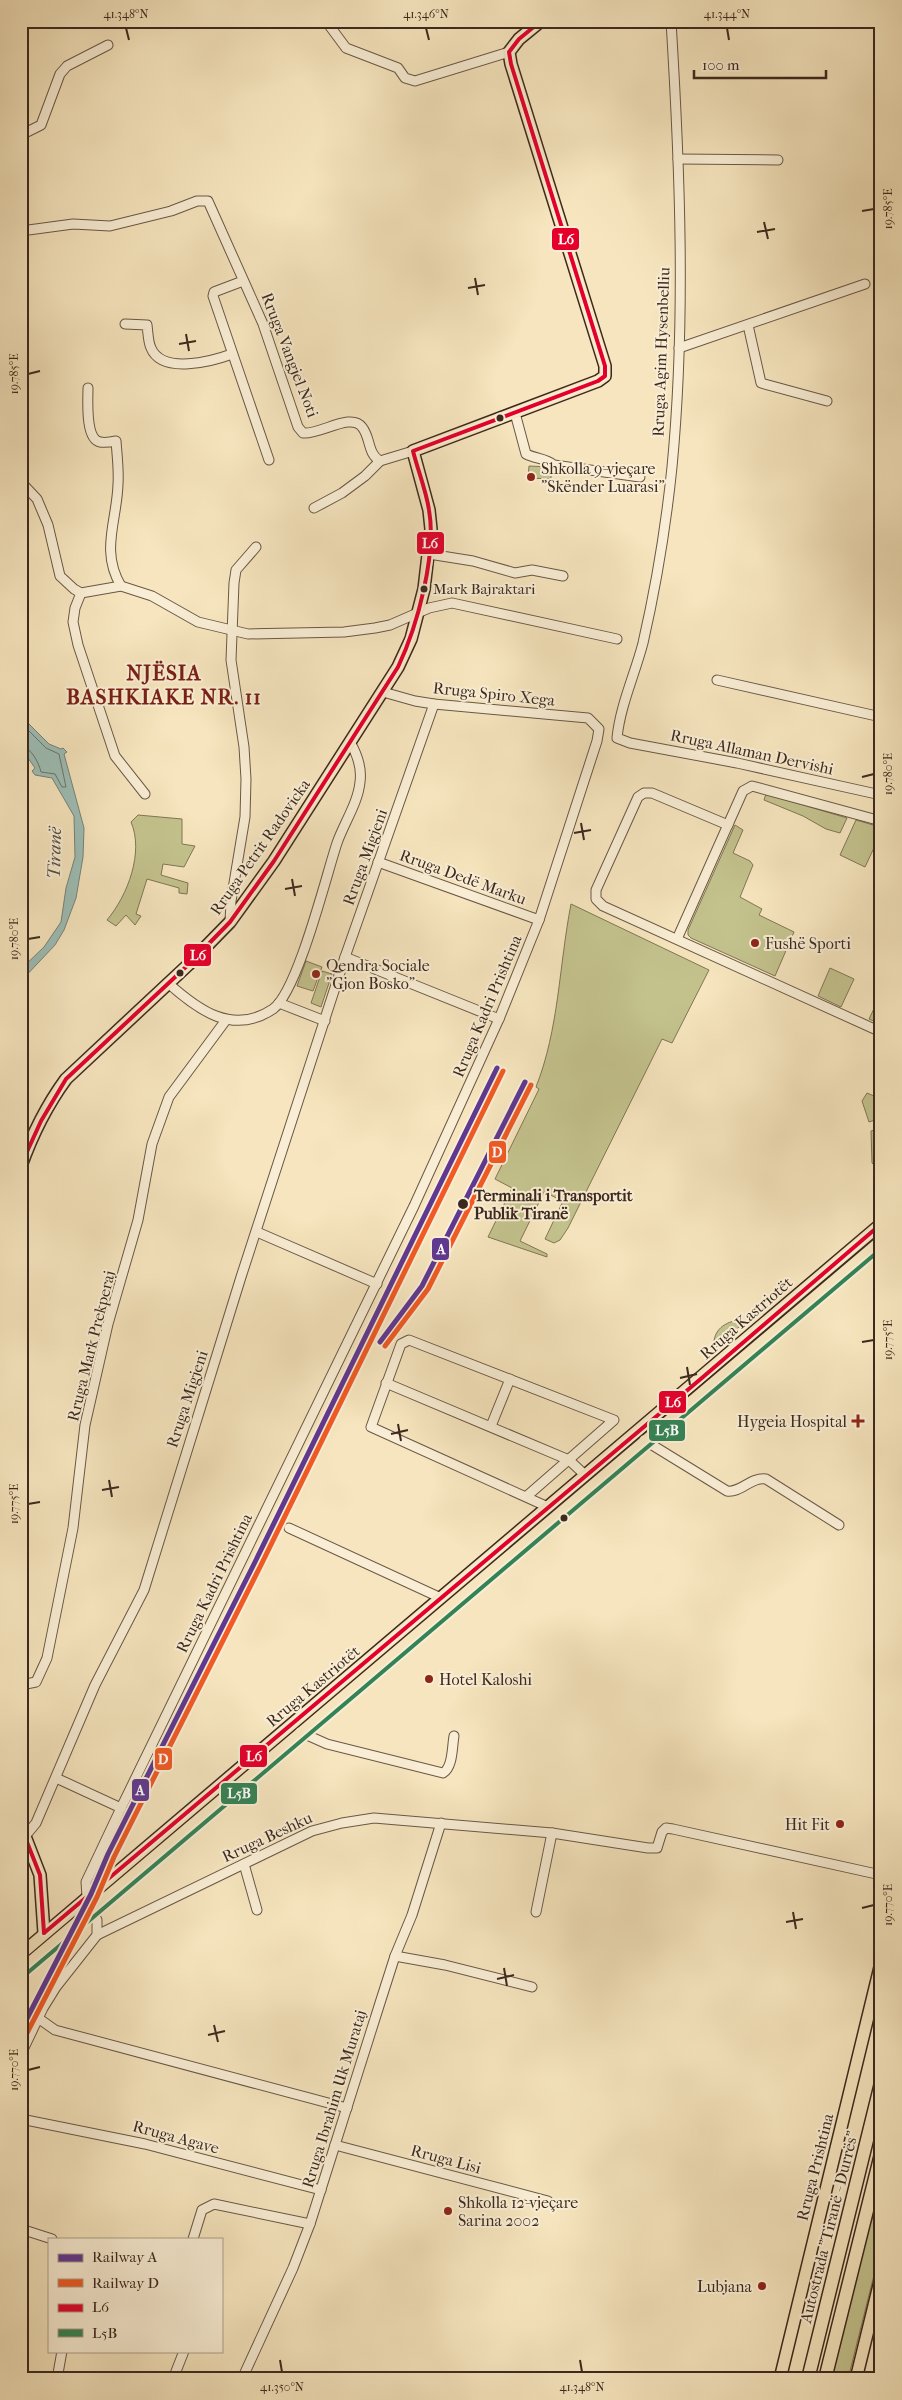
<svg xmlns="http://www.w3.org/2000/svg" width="902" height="2400" font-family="'IM FELL French Canon',serif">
	<rect width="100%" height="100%" fill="#f6e5be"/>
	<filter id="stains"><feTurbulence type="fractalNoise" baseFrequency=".004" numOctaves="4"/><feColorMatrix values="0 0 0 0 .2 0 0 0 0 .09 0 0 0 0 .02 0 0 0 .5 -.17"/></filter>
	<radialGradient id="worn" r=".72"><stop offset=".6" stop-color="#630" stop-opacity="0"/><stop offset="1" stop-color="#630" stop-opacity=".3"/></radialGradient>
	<g fill="#c3c28d" stroke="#807656">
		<polygon points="529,466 551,467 551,479 528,478"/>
		<polygon points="766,794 847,818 840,833 826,829 803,816 764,800"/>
		<path d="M138,815l44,4v25l13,2 -11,21 -21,-3 -2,11 27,8 -1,11 -8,-1v-5l-32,-9 -11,35 5,2 -6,9 -9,-10 -10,11 -9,-6c21,-25 37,-68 24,-98z"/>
		<polygon points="856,820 880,827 881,833 865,867 840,855"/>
		<polygon points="735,825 743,830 733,853 750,861 753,865 740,897 762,909 759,915 794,932 775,976 691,938 688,935 688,930"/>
		<path d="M571,904l138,66 -37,73 -10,-4 -94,189 -8,12 -6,3 -9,-4 18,-38 -19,-9 -24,49 27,13v3l-59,-20 24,-49 -17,-9 44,-90 -3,-2c23,-58 23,-121 35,-183z"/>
		<polygon points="306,961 322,967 313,991 297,986"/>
		<polygon points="830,968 854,979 841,1007 818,996"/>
		<polygon points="322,971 332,974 321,1007 311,1003"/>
		<polygon points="881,994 881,1024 869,1019"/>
		<polygon points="867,1093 881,1099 881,1118 869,1122 862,1101"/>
		<polygon points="881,1128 881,1167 877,1168 872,1163 871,1131"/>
		<polygon points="881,1230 881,1235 753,1340 753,1339"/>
		<path d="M738,1320l8,1 -32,28c-2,-17 8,-26 24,-29z"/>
		<polygon points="881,2194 881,2247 848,2379 829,2379 860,2253"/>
	</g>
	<polygon fill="#9dbeb6" stroke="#768279" points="21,716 49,744 61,749 63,748 67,752 64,754 84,828 83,857 76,898 64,930 55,945 21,981 21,969 44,947 61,922 66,888 75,857 74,816 52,778 35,775 32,771 35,768 21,748"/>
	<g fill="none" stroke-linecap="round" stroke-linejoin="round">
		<path stroke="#6c746a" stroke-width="1" d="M21,723l25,25 13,6 7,33h-4l-7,-13 -14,-2c-2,-9 -10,-25 -20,-26"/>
		<g stroke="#6a5846" stroke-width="11">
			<g id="minor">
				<polyline points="326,21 346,48 398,68 405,78 415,81 509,52"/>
				<path d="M671,21c9,147 15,300 1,446 -6,59 -16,119 -29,176 -8,31 -23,63 -26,95l13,5 107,20 144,32"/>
				<polyline points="799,21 881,21"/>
				<polyline points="21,27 26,21"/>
				<polyline points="21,135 41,125 60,74 67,66 108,45"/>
				<polyline points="678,159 778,160"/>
				<path d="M21,231l52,-7 37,2 61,-15 26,-10h11l55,123 35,103 5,6c17,2 48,-21 59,-6 9,11 5,26 18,34"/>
				<polyline points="243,281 214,292 213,296 269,460"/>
				<path d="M125,324l22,1c1,7 1,17 4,23 11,27 62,13 81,6"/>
				<polyline points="748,325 761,383 827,401"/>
				<polyline points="679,348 865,284"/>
				<path d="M88,388c0,12 -3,51 12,54 5,1 11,0 16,-1 1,14 3,29 2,43 -1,37 -18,67 3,102"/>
				<path d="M515,413l11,41c10,5 19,4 28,11l86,12"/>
				<polyline points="21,482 37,499 48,525 60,576 74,589 81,593 121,586 152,596 198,622 248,634 344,632 375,628 390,625 429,608 452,603 617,639"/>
				<polyline points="314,508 342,493 365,476 380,461 413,451"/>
				<polyline points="429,554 473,561 515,573 532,570 563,576"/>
				<polyline points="81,593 75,608 73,622 78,645 115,756 145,794"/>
				<polyline points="717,680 881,717"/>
				<polyline points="728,825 652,793 644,793 638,797 596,890 596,899 603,906 881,1032"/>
				<polyline points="378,862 539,920"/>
				<polyline points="230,922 231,901 245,817 246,779 244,747 231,660 234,583 236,570 256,547"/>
				<polyline points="677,939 743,791 752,786 881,821"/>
				<polyline points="345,957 499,1019"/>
				<path d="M168,983c30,27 65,53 105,26 25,-18 53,-133 64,-166 7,-20 21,-40 23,-61 2,-14 -3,-28 -10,-40"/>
				<polyline points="279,1003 325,1021"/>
				<polyline points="257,1232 377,1284"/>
				<polyline points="386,1383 569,1460 585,1475"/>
				<polyline points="491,1426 510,1379"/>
				<path d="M644,1440l83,51c14,2 23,-14 39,-12l73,46"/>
				<polyline points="527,1496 614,1420 409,1340 401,1344 371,1427 548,1507"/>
				<polyline points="289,1528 441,1598"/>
				<polyline points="21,1685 36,1682 47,1658 73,1528 85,1425 108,1324 138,1220 152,1144 169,1097 226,1020"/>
				<path d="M300,1732l27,12 116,29c10,-6 9,-26 11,-37"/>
				<polyline points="56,1778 121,1808"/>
				<polyline points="26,1835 36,1823 95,1685 144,1590 241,1277 345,957 434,704"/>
				<polyline points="244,1864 257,1910"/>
				<polyline points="87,1897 86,1882 121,1808 414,1206 499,1019 539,920 597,741 599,729 588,718 434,704 415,701 383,692"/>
				<polyline points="536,1912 552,1833"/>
				<polyline points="97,1935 312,1831 342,1823 374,1818 552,1833 648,1848 657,1848 662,1832 666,1828 673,1829 881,1875"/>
				<polyline points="395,1956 445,1965 532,1987"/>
				<polyline points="38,2018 55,2030 347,2108"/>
				<polyline points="21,2054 43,2008 56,1987 97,1935 97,1920 92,1909"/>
				<polyline points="21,2119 145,2144 321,2190"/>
				<polyline points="335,2145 548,2201"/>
				<polyline points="21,2229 52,2239"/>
				<polyline points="193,2239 202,2210 214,2204 310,2224"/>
				<polyline points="870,2322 881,2325"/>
				<polyline points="57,2379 62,2351"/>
				<polyline points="173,2379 184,2351"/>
				<polyline points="242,2379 293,2268 310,2224 379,2006 395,1956 412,1915 441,1823"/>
			</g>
		</g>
		<g stroke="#3c291e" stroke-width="14">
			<g id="major">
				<path d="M21,1166c11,-31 26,-61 45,-87l122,-114 42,-43 44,-61 124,-194 13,-28 13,-50 7,-60 -2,-19 -16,-59 185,-70 7,-5v-10l-94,-302 -2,-12 10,-13 22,-18"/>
				<polyline points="21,1826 40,1875 44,1933"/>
				<polyline points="21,1954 881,1224"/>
				<polyline points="21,1970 881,1241"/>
				<polyline points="780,2379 881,1963"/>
				<polyline points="856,2379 881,2277"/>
			</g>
		</g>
		<g stroke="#3c291e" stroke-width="15">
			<g id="highway">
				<polyline points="808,2379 881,2083"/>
				<polyline points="825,2379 881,2154"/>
			</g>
		</g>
		<use href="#minor" stroke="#f9eed5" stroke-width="9"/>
		<use href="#major" stroke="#f6e5be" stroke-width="11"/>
		<use href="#highway" stroke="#f6e5be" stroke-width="12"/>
		<g stroke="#f9eed5" stroke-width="8">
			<g id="bus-1">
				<path d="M21,1165l20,-44 25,-42 122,-114 42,-43 44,-61 124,-194c19,-40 39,-112 31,-157 -3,-20 -11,-39 -16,-59l185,-70 7,-5v-10l-94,-302 -2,-12 10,-13 22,-18"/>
				<polyline points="21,1827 40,1875 44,1933"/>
				<polyline points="44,1933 703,1377 881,1224"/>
			</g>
		</g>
		<g stroke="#f9eed5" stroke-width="8">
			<polyline id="bus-2" points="25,1975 881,1249"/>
		</g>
		<use href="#bus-1" stroke="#e4002b" stroke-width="4"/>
		<use href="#bus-2" stroke="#348356" stroke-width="4"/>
		<g stroke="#f9eed5" stroke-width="9">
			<g id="rail-1">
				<polyline points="380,1342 422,1286 525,1082"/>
				<polyline points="21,2030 91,1894 108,1854 255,1562 497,1068"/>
			</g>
		</g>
		<g stroke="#f9eed5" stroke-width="9">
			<g id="rail-2">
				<polyline points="385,1346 428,1289 531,1085"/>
				<polyline points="27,2033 97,1897 114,1857 261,1565 503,1071"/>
			</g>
		</g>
		<use href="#rail-1" stroke="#5f3892" stroke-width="5"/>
		<use href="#rail-2" stroke="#f15a24" stroke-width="5"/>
	</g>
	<path fill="none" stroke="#3c291e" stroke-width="2" d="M126,28l3,12M426,28l3,12M727,28l2,12M862,211l12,-2M764,222l4,17M757,232l18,-3M475,278l3,17M468,288l17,-3M186,334l3,17M179,344l17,-3M28,374l12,-3M862,777l12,-3M581,823l3,17M574,833l17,-3M292,879l3,17M285,889l17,-3M28,939l12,-2M862,1342l12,-2M687,1367l3,18M680,1378l17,-4M398,1424l3,17M391,1434l17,-4M109,1480l3,17M102,1490l17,-3M28,1504l12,-2M862,1908l12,-3M793,1912l3,17M786,1922l17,-3M504,1968l3,18M497,1979l17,-4M214,2025l4,17M208,2035l17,-4M28,2070l12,-3M280,2360l2,12M580,2360l2,12"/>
	<g fill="#3c291e" stroke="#f9eed5" stroke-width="2">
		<circle cx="500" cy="418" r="4.5"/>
		<circle cx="424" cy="589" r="4.5"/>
		<circle cx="180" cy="973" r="4.5"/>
		<circle cx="463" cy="1204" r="6"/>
		<circle cx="564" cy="1518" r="4.5"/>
	</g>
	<g fill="#8f2418" stroke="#f9eed5" stroke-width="2">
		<circle cx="531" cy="477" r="5"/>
		<circle cx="755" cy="943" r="5"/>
		<circle cx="316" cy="974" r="5"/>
		<path d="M855.5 1413.5h5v5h5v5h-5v5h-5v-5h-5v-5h5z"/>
		<circle cx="429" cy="1679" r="5"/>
		<circle cx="840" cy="1824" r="5"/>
		<circle cx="448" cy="2211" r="5"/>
		<circle cx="762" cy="2286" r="5"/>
	</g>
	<g text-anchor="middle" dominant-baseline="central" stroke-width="4" stroke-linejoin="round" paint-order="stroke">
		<g font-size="15" fill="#3c291e" stroke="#f9eed5" text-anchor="start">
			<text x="433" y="589">Mark Bajraktari</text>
		</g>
		<g font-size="16" fill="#3c291e" stroke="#f9eed5">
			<text transform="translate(661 352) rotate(-88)">Rruga Agim Hysenbelliu</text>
			<text transform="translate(290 355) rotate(69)">Rruga Vangjel Noti</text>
			<text transform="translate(494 694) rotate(6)">Rruga Spiro Xega</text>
			<text transform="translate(752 752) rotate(12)">Rruga Allaman Dervishi</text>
			<text transform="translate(260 847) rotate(-55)">Rruga Petrit Radovicka</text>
			<text transform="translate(365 857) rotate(-70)">Rruga Migjeni</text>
			<text transform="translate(463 877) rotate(20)">Rruga Dedë Marku</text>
			<text transform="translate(487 1006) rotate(-67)">Rruga Kadri Prishtina</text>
			<text transform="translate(746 1318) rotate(-41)">Rruga Kastriotët</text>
			<text transform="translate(91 1346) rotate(-76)">Rruga Mark Prekperaj</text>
			<text transform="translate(187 1399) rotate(-72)">Rruga Migjeni</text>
			<text transform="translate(214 1583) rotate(-64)">Rruga Kadri Prishtina</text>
			<text transform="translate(313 1686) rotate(-40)">Rruga Kastriotët</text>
			<text transform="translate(267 1837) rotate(-25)">Rruga Beshku</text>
			<text transform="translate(334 2099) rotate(-73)">Rruga Ibrahim Uk Murataj</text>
			<text transform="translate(176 2137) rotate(15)">Rruga Agave</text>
			<text transform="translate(446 2159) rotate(15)">Rruga Lisi</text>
			<text transform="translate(815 2167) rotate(-76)">Rruga Prishtina</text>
			<text transform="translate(829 2227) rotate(-76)">Autostrada "Tiranë - Durrës"</text>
		</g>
		<g font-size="16" fill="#3c291e" stroke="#f9eed5" text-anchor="start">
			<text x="541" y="468">Shkolla 9-vjeçare<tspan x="541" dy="18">"Skënder Luarasi"</tspan></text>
			<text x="765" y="943">Fushë Sporti</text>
			<text x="326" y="965">Qendra Sociale<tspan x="326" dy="18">"Gjon Bosko"</tspan></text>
			<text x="847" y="1421" text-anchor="end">Hygeia Hospital</text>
			<text x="439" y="1679">Hotel Kaloshi</text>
			<text x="830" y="1824" text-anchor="end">Hit Fit</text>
			<text x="458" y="2202">Shkolla 12-vjeçare<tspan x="458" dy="18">Sarina 2002</tspan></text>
			<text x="752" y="2286" text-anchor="end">Lubjana</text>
		</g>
		<g font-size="16" font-weight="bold" fill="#3c291e" stroke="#f9eed5" text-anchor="start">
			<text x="474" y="1195">Terminali i Transportit<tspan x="474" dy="18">Publik Tiranë</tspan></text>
		</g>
		<g font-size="18" font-style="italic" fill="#544e44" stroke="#f9eed5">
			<text transform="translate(55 853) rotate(-89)">Tiranë</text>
		</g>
		<g font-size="21" font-weight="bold" letter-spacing="1" fill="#7a1f14" stroke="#f9eed5">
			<text x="164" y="673">NJËSIA<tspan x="164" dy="24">BASHKIAKE NR. 11</tspan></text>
		</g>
	</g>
	<g stroke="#f9eed5" stroke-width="2">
		<rect x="551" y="227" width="29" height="24" rx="5" fill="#e4002b"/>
		<rect x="416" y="531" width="29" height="24" rx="5" fill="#e4002b"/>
		<rect x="183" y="943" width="29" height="24" rx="5" fill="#e4002b"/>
		<rect x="488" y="1140" width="19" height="24" rx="5" fill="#f15a24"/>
		<rect x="431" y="1237" width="19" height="24" rx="5" fill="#5f3892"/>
		<rect x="658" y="1390" width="29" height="24" rx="5" fill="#e4002b"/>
		<rect x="648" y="1419" width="38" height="23" rx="5" fill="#348356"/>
		<rect x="239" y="1744" width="29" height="24" rx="5" fill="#e4002b"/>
		<rect x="154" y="1747" width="19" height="24" rx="5" fill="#f15a24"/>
		<rect x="131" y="1778" width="19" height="24" rx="5" fill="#5f3892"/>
		<rect x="220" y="1782" width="38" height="23" rx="5" fill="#348356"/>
	</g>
	<g font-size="14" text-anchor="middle" font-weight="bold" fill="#fff">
		<text x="566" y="244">L6</text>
		<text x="430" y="548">L6</text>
		<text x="198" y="960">L6</text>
		<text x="497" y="1157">D</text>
		<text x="441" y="1254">A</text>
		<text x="673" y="1407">L6</text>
		<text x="667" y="1435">L5B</text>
		<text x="254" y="1761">L6</text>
		<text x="163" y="1764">D</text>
		<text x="140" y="1795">A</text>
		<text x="239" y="1798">L5B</text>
	</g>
	<rect width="902" height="2400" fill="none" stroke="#f6e5be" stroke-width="55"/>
	<rect x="48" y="2238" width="175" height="115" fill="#f9eed5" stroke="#ad9f8c"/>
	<rect x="58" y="2254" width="25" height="8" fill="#5f3892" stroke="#ad9f8c"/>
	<text x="92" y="2262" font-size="15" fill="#3c291e">Railway A</text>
	<rect x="58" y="2279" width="25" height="8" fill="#f15a24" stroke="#ad9f8c"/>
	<text x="92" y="2288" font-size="15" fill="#3c291e">Railway D</text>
	<rect x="58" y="2304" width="25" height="8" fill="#e4002b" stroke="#ad9f8c"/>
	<text x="92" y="2312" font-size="15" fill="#3c291e">L6</text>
	<rect x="58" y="2329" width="25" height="8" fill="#348356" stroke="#ad9f8c"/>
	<text x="92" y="2338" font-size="15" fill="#3c291e">L5B</text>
	<path d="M694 70v8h132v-8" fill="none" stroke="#3c291e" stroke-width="2.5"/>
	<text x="702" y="70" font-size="15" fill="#3c291e" stroke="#f9eed5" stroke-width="4" paint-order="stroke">100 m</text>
	<rect x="28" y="28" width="846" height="2344" fill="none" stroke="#3c291e" stroke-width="2"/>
	<g font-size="12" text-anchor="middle" fill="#3c291e">
		<text x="126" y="18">41.348°N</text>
		<text x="426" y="18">41.346°N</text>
		<text x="727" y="18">41.344°N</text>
		<text transform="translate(888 209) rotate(-90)" y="4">19.785°E</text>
		<text transform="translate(14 374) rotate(-90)" y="4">19.785°E</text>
		<text transform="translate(888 774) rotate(-90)" y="4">19.780°E</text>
		<text transform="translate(14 939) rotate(-90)" y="4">19.780°E</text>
		<text transform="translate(888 1340) rotate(-90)" y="4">19.775°E</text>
		<text transform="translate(14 1504) rotate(-90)" y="4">19.775°E</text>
		<text transform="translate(888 1905) rotate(-90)" y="4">19.770°E</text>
		<text transform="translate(14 2070) rotate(-90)" y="4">19.770°E</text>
		<text x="282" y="2391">41.350°N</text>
		<text x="582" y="2391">41.348°N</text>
	</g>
	<rect width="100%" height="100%" filter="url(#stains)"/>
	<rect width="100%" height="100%" fill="url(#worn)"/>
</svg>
